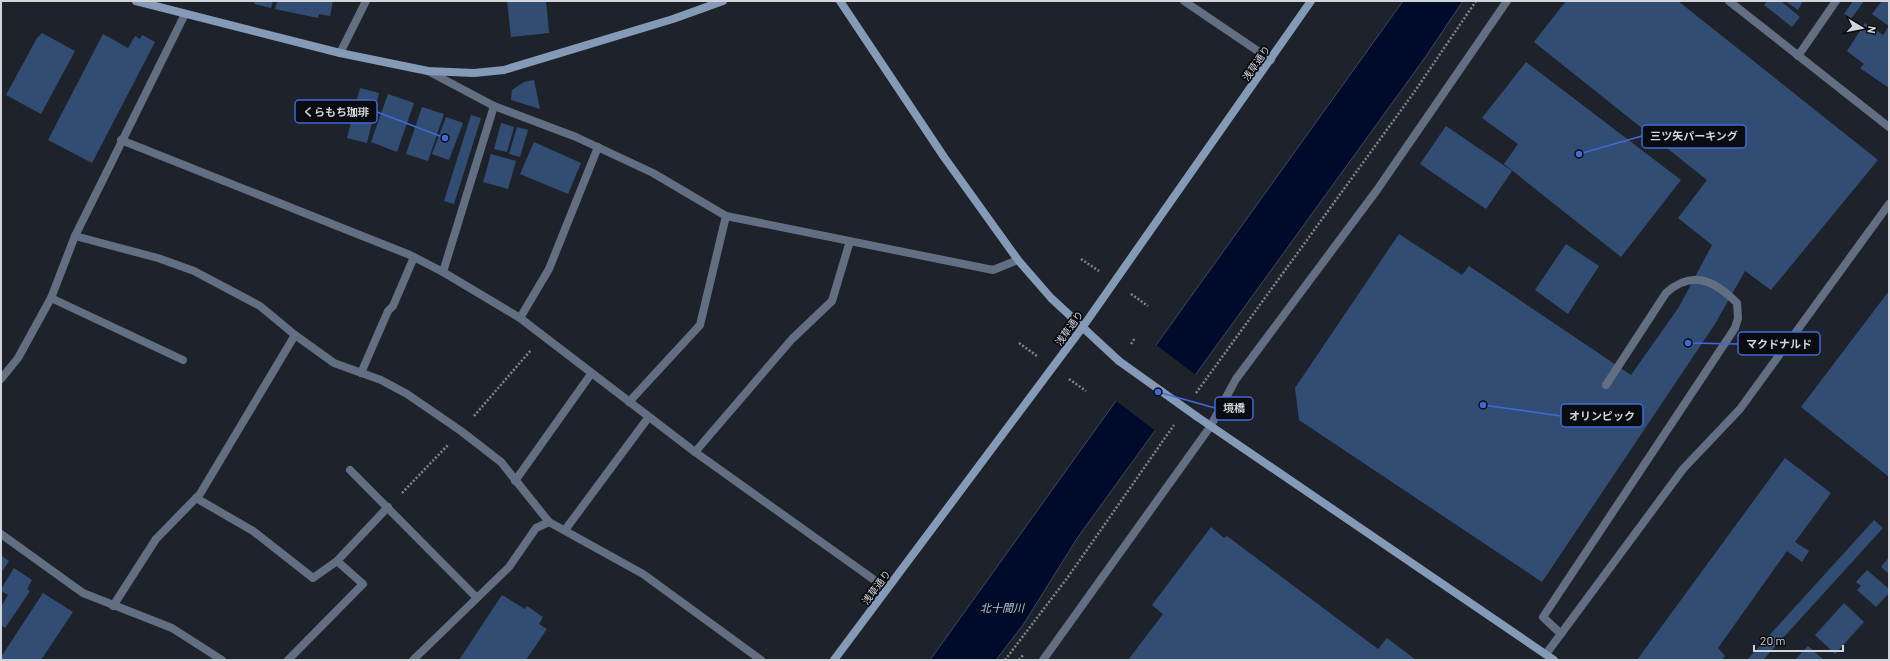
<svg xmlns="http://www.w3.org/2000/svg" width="1890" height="661" font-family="Barlow,'Noto Sans JP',sans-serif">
	<rect width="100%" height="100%" fill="#1e232b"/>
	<polygon fill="#000b2c" stroke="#3f4860" points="1403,1 1463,1 1424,59 1078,537 1023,625 996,660 930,660"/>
	<polygon fill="#1e232b" points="1155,344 1197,376 1157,432 1115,400"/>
	<g fill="#324d73">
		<polygon points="255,1 273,1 271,8 254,4"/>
		<polygon points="277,1 333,1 330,16 319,14 318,18 275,9"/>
		<polygon points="507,1 546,1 549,33 511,37"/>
		<polygon points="1566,1 1678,1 1878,160 1771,290 1745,271 1715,324 1542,582 1299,420 1295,388 1399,234 1462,275 1469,266 1631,375 1679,307 1712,245 1678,218 1707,180 1534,42"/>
		<polygon points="1767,1 1781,1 1800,17 1792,27 1764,5"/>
		<polygon points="1785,1 1803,1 1798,10"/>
		<polygon points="1853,1 1864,1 1851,19 1844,14"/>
		<polygon points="1882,1 1889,1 1889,88 1860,68 1864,64 1847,51 1865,23 1883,35 1889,26 1872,14"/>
		<polygon points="42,33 75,51 41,114 6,95 37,38"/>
		<polygon points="103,34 128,48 135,36 140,39 142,35 155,42 92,163 48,140"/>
		<polygon points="1526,62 1681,180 1621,257 1504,164 1518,144 1482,118"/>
		<polygon points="534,80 540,109 511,100 512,90 524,82"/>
		<polygon points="360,88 379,93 367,143 347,138"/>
		<polygon points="388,94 414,103 397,152 371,142"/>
		<polygon points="422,107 444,114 428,161 406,154"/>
		<polygon points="471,115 481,118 454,204 444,201"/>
		<polygon points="446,117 463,123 449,160 432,154"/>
		<polygon points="501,123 514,127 507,152 494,149"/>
		<polygon points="1446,126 1512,171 1486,209 1420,164"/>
		<polygon points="517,127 528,130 520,157 509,154"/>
		<polygon points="534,142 581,163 568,194 520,174"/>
		<polygon points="491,154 516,161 508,189 483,182"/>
		<polygon points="1566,244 1599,266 1568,314 1535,290"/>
		<polygon points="1889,291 1889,477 1801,407"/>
		<polygon points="1785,458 1831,493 1795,542 1809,551 1802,562 1787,551 1718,648 1725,656 1722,660 1637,660"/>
		<polygon points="1874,520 1883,528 1763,660 1747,660"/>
		<polygon points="1211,527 1224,538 1227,536 1378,649 1387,638 1416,660 1128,660 1163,614 1152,605"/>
		<polygon points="2,556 9,561 1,573 1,557"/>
		<polygon points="1889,557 1889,574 1881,567"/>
		<polygon points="14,568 32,580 27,589 30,591 5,628 1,625 1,607 8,595 1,591 1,589"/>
		<polygon points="1867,570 1889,589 1889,593 1876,607 1857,590 1861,586 1856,582"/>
		<polygon points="43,593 73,612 41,660 1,660 1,657"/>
		<polygon points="502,595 525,609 527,606 543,617 539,624 547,629 526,660 459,660"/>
		<polygon points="1844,603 1864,622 1835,654 1815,635"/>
		<polygon points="1808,646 1824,660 1795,660"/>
	</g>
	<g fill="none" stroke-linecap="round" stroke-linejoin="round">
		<g stroke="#80858b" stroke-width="2.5" stroke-dasharray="2 2" stroke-linecap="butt">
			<polyline points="1081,259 1099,271"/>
			<polyline points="1131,294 1148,306"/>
			<polyline points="1019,343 1037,356"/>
			<polyline points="1131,344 1135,338"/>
			<polyline points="1069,379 1086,391"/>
			<polyline points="1196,393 1415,91 1476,1"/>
			<polyline points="474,416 531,350"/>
			<polyline points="402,493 448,445"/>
			<polyline points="1005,660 1068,577 1174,425"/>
			<polyline points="1019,660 1024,654"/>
		</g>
		<g stroke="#626e81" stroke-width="8">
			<polyline points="1798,56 1836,1"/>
			<path d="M1561,634l-18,-17 192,-289 3,-10 -1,-15c-22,-22 -44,-34 -71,-10l-60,92"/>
			<polyline points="1546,654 1683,469 1740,409 1889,204"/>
		</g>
		<g stroke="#626e81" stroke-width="8">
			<polyline points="1184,1 1271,60"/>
			<polyline points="1729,1 1889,127"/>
			<polyline points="340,53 366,1"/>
			<polyline points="428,71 494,106 576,137 653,173 726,216 993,270 1018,260"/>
			<polyline points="121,140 410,255 443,272 520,318 695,452 887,589"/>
			<polyline points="75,236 158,258 194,271 260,306 295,335 334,363 381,380 407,394 461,431 501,462 549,522 643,574 761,660"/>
			<polyline points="443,272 494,106"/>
			<polyline points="51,298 183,360"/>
			<polyline points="520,318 549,269 598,147"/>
			<polyline points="361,373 388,311 393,306 414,257"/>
			<polyline points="1,379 18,358 51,298 75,236 185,14"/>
			<polyline points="629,402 700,325 726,216"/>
			<polyline points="695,452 792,339 832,301 850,241"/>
			<polyline points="350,470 476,597"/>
			<polyline points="515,481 591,374"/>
			<polyline points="196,498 253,531 313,578 337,561"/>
			<polyline points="565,530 648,418"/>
			<polyline points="1,534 83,593 172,628 222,660"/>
			<polyline points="113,606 156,539 200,494 295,335"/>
			<polyline points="288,660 363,584 337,561 388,507"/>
			<polyline points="413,660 509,567 536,528 549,522"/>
			<polyline points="1043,660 1210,427 1236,379 1377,190 1507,1"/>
		</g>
		<g stroke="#859ab7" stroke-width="8">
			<polyline points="136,1 340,53 428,71 474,73 504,70 673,19 723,1"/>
			<polyline points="840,1 944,157 1018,260 1051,298 1119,361"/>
			<polyline points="1196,416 1554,660"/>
			<polyline points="834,660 1082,328 1311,1"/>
		</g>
		<polyline stroke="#859ab7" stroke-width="8" points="1119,361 1196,416"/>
	</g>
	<g text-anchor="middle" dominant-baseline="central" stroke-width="3.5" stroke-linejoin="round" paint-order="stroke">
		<g font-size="10" fill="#d1d5da" stroke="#0a0c10">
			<text transform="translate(1256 63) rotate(-55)">浅草通り</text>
			<text transform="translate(1069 328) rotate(-54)">浅草通り</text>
			<text transform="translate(876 587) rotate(-53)">浅草通り</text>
		</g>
		<g font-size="11" font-style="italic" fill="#a2c5f8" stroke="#0a0c10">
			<text x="1002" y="607">北十間川</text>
		</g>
	</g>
	<path fill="none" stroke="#4169d8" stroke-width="1.5" d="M445 138L377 112M1579 154L1642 136M1688 343L1738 344M1158 392L1215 408M1483 405L1561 416"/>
	<g fill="#4169d8" stroke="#0a0c10" stroke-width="1.5">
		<circle cx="445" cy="138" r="4"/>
		<circle cx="1579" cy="154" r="4"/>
		<circle cx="1688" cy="343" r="4"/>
		<circle cx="1158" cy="392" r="4"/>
		<circle cx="1483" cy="405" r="4"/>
	</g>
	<g fill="#0a0c10" stroke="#4169d8" stroke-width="1.5">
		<rect x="295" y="100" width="82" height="23" rx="4"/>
		<rect x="1642" y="125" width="104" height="23" rx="4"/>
		<rect x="1738" y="332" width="82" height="23" rx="4"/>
		<rect x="1215" y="397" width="38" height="23" rx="4"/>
		<rect x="1561" y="404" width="82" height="23" rx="4"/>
	</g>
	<g font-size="11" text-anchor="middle" font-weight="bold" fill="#d1d5da">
		<text x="336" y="116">くらもち珈琲</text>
		<text x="1694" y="140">三ツ矢パーキング</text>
		<text x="1779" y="348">マクドナルド</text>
		<text x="1234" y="412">境橋</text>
		<text x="1602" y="420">オリンピック</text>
	</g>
	<rect width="1890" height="661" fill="none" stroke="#d1d5da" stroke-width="4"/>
	<g transform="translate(1862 28) rotate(100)" stroke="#0a0c10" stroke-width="3" paint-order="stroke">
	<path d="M0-3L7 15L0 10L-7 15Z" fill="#d1d5da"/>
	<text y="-6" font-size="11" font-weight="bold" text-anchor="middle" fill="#d1d5da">N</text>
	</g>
	<path d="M1754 645v6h89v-6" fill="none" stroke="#d1d5da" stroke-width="2"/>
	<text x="1760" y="645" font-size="12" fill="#d1d5da" stroke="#0a0c10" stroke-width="3" paint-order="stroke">20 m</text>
</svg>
